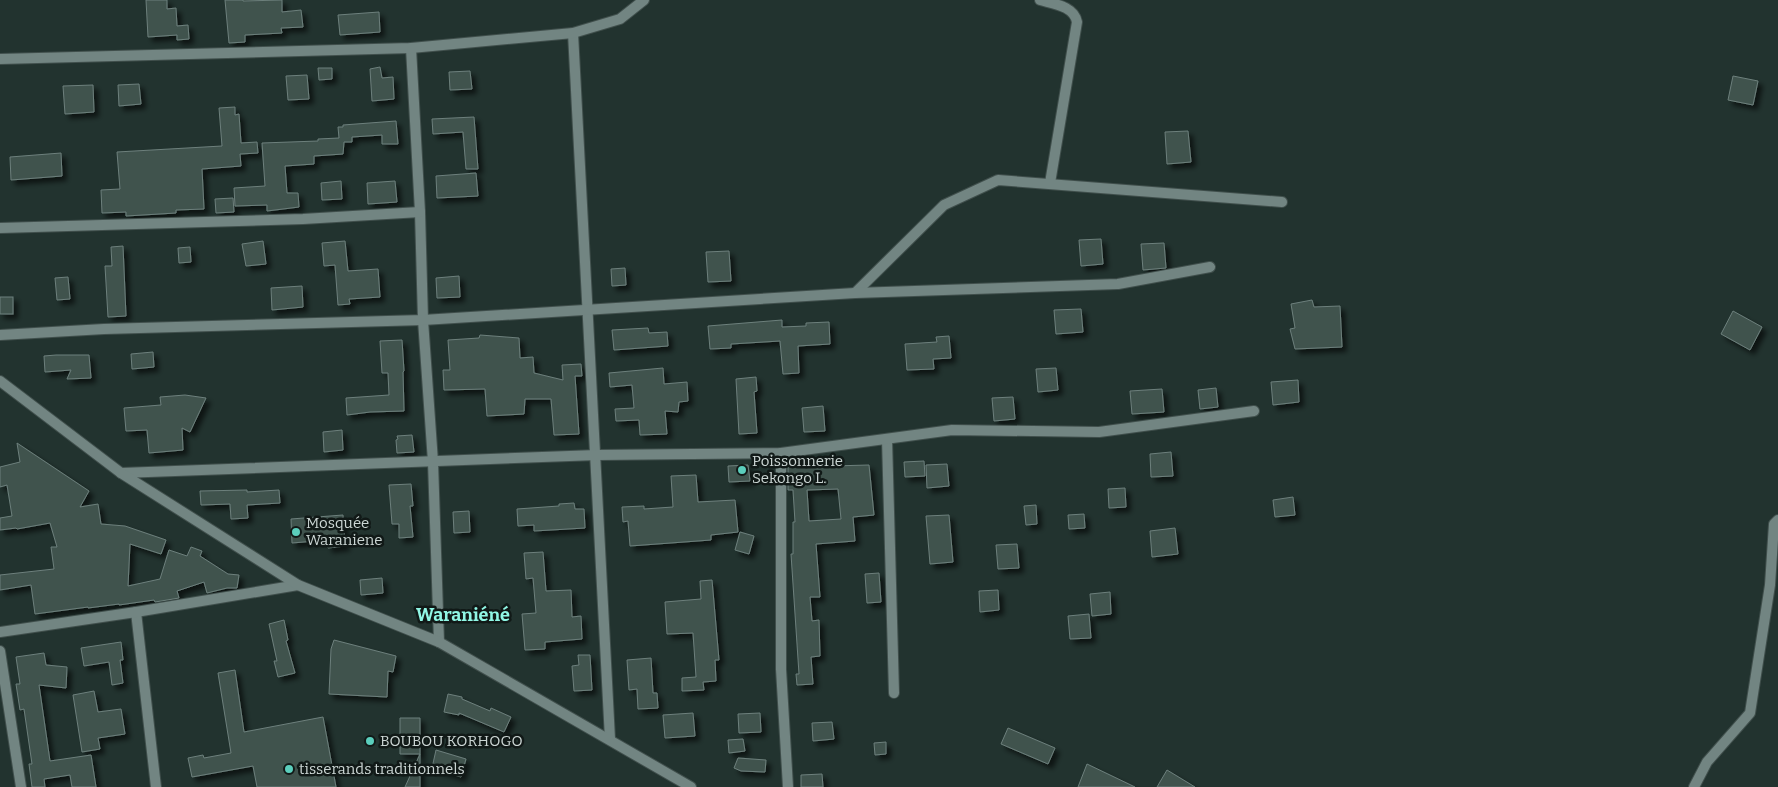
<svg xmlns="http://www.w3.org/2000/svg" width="1778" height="787" font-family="Bitter,serif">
	<defs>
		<filter id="shadow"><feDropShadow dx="4.5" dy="4.5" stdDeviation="2.5" flood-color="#0009"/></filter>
	</defs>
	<rect width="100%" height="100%" fill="#22332f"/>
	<g fill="#40524e" stroke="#6d807c" fill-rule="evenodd" filter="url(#shadow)">
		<polygon points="146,0 167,0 167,9 176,8 177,26 188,25 189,39 177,40 177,35 148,37"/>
		<polygon points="225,0 243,0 243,1 282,0 282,12 301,10 303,27 281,28 282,33 245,35 245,42 229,43"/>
		<polygon points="379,12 380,32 340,35 338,15"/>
		<polygon points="380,67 382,78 393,77 394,99 372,101 370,69"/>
		<polygon points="318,68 332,68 332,79 319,80"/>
		<polygon points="470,71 472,89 450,90 449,72"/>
		<polygon points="307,75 309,99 288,100 286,76"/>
		<polygon points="1733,76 1758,81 1753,105 1728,100"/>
		<polygon points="139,84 141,104 119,106 118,85"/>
		<polygon points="93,85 94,112 65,114 63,86"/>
		<polygon points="235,107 235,115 239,114 241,143 257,142 258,153 240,154 241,166 202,169 204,209 176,210 176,213 126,216 126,212 102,213 101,190 120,189 117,152 222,146 219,108"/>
		<polygon points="474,117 478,169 466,169 463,132 433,134 432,119"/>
		<polygon points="396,121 398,144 382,144 382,135 352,137 352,142 344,142 343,154 314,156 314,164 285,166 287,193 298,193 299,207 267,211 267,205 235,206 234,188 265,186 262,143 318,141 318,139 339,138 338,127 343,127 343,125"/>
		<polygon points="1188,131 1191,162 1167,164 1165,132"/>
		<polygon points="61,153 62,176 11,180 10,157"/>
		<polygon points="476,173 478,196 437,198 436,176"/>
		<polygon points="341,181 342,199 322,200 321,183"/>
		<polygon points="395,181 397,202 368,204 367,183"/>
		<polygon points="233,198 234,212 216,213 215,199"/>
		<polygon points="1101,239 1103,264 1081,266 1079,240"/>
		<polygon points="263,241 266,264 246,266 242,244"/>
		<polygon points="345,241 348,271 378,269 380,297 349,299 350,304 338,305 335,265 324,266 322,243"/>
		<polygon points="1164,243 1166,268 1143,270 1141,244"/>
		<polygon points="123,246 126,316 108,317 105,266 112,266 111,247"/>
		<polygon points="190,247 191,262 179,263 178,248"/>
		<polygon points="729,251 731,281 708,282 706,252"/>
		<polygon points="625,268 626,285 612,286 611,269"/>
		<polygon points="459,276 460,297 437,298 436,278"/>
		<polygon points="68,277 70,299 57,300 55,278"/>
		<polygon points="302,286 303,307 272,310 271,288"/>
		<rect x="0" y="297" width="13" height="17"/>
		<polygon points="1312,300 1314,307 1340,306 1342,347 1295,349 1290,329 1295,328 1291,304"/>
		<polygon points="1081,309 1083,332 1056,334 1054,310"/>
		<polygon points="1733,311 1762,327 1750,350 1721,334"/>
		<polygon points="782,320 782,327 806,326 806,323 829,322 830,344 798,346 799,373 783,374 780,341 731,344 731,348 710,349 708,326"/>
		<polygon points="648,328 649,333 667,332 668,346 614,350 612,330"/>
		<polygon points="480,335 519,338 520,358 533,357 534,373 563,380 562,365 581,364 582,376 575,376 579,434 554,435 551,399 525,399 524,414 487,416 485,389 444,390 443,370 450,370 448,340 479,338"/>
		<polygon points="949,336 951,358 933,359 934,369 907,370 905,344 937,342 936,337"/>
		<polygon points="402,340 404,371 403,372 404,411 370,412 347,415 346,398 389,395 388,373 382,373 380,341"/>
		<polygon points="153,352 154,367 132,369 131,354"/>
		<polygon points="56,355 89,355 91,378 67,379 71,370 45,372 44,356"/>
		<polygon points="663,368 664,384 687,382 688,401 679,402 678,412 665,411 667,434 640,435 639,420 616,421 615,409 634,408 632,385 610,387 609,373"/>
		<polygon points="1056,368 1058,390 1038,392 1036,369"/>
		<polygon points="756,377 757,391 754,392 757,433 739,434 736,379"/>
		<polygon points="1298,380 1299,402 1273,405 1271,382"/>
		<polygon points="1216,388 1218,407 1200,409 1198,390"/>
		<polygon points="1162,389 1164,412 1132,414 1130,391"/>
		<polygon points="185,395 206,398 190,432 182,428 183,450 149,453 147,430 126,431 124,408 161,405 160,397"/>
		<polygon points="1013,397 1015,419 994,421 992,398"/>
		<polygon points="823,406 825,431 804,432 802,408"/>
		<polygon points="342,430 343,450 324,452 323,432"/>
		<polygon points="412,435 414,452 397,453 396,440 398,439 397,436"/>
		<polygon points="17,443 89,491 80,507 98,504 101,524 125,526 166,540 161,554 130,544 128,586 160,579 169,550 187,556 191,547 202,551 200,556 228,574 239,575 237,588 227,588 207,593 204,582 177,591 179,598 155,602 154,600 119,605 119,604 88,608 88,607 35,614 31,585 0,590 0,575 54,569 51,547 57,547 50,523 17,529 16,528 0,530 0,518 12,516 7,485 0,487 0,467 20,462"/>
		<polygon points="1171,452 1173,476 1151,477 1150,454"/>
		<polygon points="924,461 925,476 905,477 904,462"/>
		<path d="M831,463v3l38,-1 5,50 -21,2 2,24 -39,3 4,53h-10l2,24 7,-1 1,36 -9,1 2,27 -16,1 -1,-11h3l-8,-120h2v-32h2l-2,-32h-5v-26zM838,489l3,30 -32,2 -2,-31z"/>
		<polygon points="947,464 949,486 927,488 926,465"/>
		<polygon points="748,465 750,481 729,482 728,466"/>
		<polygon points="696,475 698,502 735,500 738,532 711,535 711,540 630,546 628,521 623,522 622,507 644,506 644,509 673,507 671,476"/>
		<polygon points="411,484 413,506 410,506 413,537 399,538 399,524 392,524 389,485"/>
		<polygon points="1125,488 1126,507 1109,508 1108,489"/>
		<polygon points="247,490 247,492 279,490 280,503 247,505 248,518 231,519 230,504 201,505 200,491"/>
		<polygon points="1293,497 1295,515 1275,517 1273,500"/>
		<polygon points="574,503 575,509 584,509 585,528 534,531 534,525 518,526 517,509 559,506 559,504"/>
		<polygon points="1036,505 1037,524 1026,525 1024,506"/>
		<polygon points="469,511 470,532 454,533 453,512"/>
		<polygon points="1084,514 1085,528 1069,529 1068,515"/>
		<polygon points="343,515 345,546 328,548 327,540 292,543 291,519"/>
		<polygon points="949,515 953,562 930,564 926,516"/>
		<polygon points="1175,528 1178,554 1152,557 1150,531"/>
		<polygon points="740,532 754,536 749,554 735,550"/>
		<polygon points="1017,544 1019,568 998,569 996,545"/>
		<polygon points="543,552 546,591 571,590 572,617 581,616 582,639 545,642 545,649 525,650 522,614 536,613 533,578 526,579 524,553"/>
		<polygon points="879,573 881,602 867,603 865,574"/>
		<polygon points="382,578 383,593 361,595 360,580"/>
		<polygon points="712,580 719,660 715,660 716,681 703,682 704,690 682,691 682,678 696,677 693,633 667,634 665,602 701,599 700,581"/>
		<polygon points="998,590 999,610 980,612 979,591"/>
		<polygon points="1110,592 1111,614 1092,616 1090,594"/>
		<polygon points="1089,614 1091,638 1070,639 1068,616"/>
		<polygon points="284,620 288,640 286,641 295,673 278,677 274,661 277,661 269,624"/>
		<polygon points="334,640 396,656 393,672 388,671 387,697 329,694 331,649"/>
		<polygon points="121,642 123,660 120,660 123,683 112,685 109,662 84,666 81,648"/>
		<polygon points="44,653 46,665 67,667 66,688 39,685 50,761 91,755 96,787 72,787 70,775 44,779 45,787 32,787 29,764 32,764 24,709 20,710 16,684 20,684 16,657"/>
		<polygon points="578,655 590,655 592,690 574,691 572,666 579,665"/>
		<polygon points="651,658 653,693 657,693 658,708 638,709 637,689 629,690 627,660"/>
		<polygon points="235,670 244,732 323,717 336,787 257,787 253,766 192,777 188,758 203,755 204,758 231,753 218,673"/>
		<polygon points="94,691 98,712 121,709 125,734 98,738 100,749 82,752 73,695"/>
		<polygon points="448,694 462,697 462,699 490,711 491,708 511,717 504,732 459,713 459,715 444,712"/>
		<polygon points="693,713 695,736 665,738 663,715"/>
		<polygon points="760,713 761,732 739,733 738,714"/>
		<polygon points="400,718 420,718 420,787 405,787 420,754 400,754"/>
		<polygon points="832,722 834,739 813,741 812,723"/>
		<polygon points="1008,728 1055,748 1048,764 1001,744"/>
		<polygon points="743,739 745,751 729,753 728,740"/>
		<polygon points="886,742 886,754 875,755 874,743"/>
		<polygon points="436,750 466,759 461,777 432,768"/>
		<polygon points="738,758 766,760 765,772 741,771 734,768"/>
		<polygon points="1087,764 1135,787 1078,787"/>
		<polygon points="1167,770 1195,787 1157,787"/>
		<polygon points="822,774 823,787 801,787 801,775"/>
	</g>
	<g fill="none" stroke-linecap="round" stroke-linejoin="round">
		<g stroke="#404f4c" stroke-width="12">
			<g id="minor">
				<path d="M1040,0c14,4 34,6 37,22l-27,161"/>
				<path d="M573,33c11,235 26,471 37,706"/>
				<polyline points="411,48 420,212 423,320 433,462 439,642"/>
				<polyline points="0,59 411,48 573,33 620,19 644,0"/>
				<polyline points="0,228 303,219 420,212"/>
				<polyline points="855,293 944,205 998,180 1282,202"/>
				<polyline points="0,335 104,329 423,320 855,293 1118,284 1210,267"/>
				<polyline points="887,439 894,693"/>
				<polyline points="781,453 781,669 788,787"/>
				<polyline points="121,473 597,455 781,453 952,430 1099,432 1254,411"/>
				<polyline points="136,612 156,787"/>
				<polyline points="0,632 136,612 298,585"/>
				<polyline points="0,651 21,787"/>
				<polyline points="1694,787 1707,762 1750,713 1770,585 1774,524 1778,520"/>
			</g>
		</g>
		<g stroke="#404f4c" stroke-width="12">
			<polyline id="tertiary" points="0,381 121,473 298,585 439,642 691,787"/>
		</g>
		<use href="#minor" stroke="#728582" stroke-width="10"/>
		<use href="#tertiary" stroke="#728582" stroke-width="10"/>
	</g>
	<g fill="#5bcebc" stroke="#111917" stroke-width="2">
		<circle cx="742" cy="470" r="5"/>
		<circle cx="296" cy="532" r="5"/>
		<circle cx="370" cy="741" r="5"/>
		<circle cx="289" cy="769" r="5"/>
	</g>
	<g text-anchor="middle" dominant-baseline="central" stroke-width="5" stroke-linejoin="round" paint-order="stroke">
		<g font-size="15" fill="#ccd6d4" stroke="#111917" text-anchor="start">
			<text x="752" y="461">Poissonnerie<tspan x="752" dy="17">Sekongo L.</tspan></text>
			<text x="306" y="523">Mosquée<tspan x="306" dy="17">Waraniene</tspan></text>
			<text x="380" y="741">BOUBOU KORHOGO</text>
			<text x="299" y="769">tisserands traditionnels</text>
		</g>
		<g font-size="18" font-weight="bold" fill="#90f7e5" stroke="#111917">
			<text x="463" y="615">Waraniéné</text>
		</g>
	</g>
</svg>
